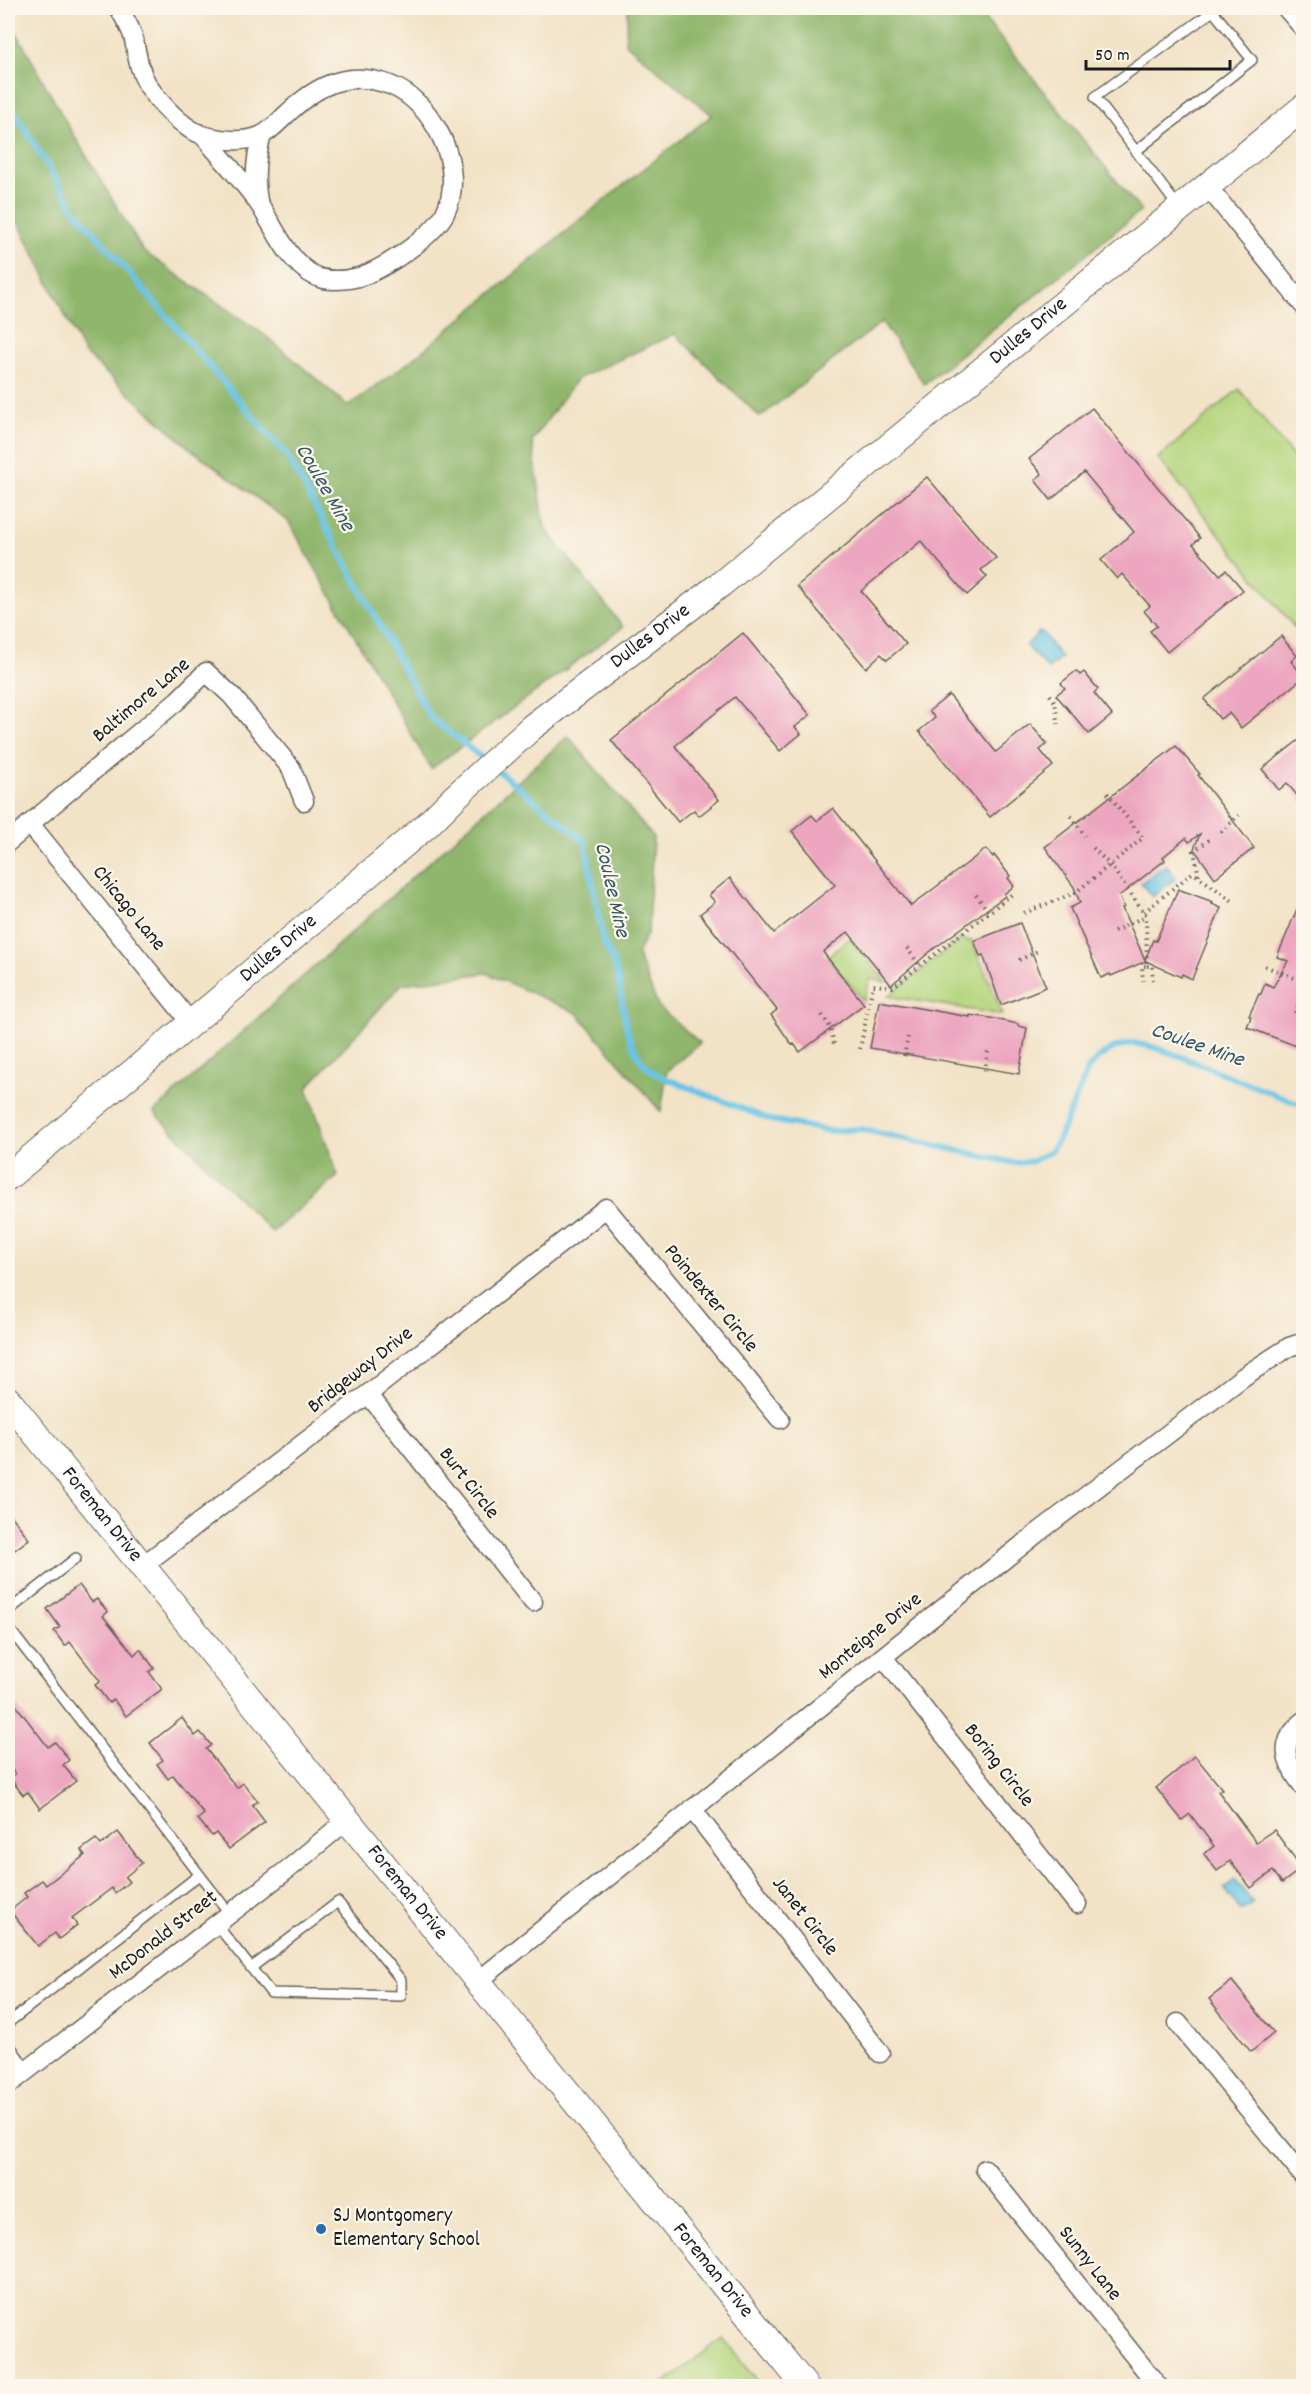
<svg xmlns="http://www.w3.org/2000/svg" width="1311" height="2394" font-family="Dekko,sans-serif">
	<rect width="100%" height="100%" fill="#fbf7ec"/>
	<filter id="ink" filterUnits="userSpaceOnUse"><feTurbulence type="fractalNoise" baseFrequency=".0167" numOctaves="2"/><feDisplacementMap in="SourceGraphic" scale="12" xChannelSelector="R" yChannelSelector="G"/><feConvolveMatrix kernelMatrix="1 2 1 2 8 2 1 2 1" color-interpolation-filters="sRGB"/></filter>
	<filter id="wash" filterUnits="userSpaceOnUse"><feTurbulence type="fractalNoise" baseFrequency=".008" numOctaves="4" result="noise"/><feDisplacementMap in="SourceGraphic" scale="24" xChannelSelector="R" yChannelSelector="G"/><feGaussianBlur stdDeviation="1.35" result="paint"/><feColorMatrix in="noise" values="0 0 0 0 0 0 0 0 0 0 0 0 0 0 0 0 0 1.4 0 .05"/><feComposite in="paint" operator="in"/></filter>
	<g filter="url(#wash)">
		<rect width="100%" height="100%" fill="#f2e2c6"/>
		<g fill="#b4d57d" stroke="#68784c" stroke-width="1.5">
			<polygon points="1239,389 1303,469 1303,638 1158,458"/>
			<polygon points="850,938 886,982 870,979 864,1001 827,957"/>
			<polygon points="959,940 972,941 1003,1015 888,996"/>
			<polygon points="723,2338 762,2386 660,2386"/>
		</g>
		<g fill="#8fb66c" stroke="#566944" stroke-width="1.5">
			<polygon points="628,8 976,8 1141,211 924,384 882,322 760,417 675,334 577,379 532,441 545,528 623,627 431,769 288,521 188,447 84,353 21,228 8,207 8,17 66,122 143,251 266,336 348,406 409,362 588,213 712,115 625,43"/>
			<polygon points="568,736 653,837 648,932 637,954 658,1006 700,1043 667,1071 661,1112 577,1013 486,973 402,984 307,1088 338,1176 272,1232 154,1112"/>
		</g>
		<g fill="#68c4e6" stroke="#427081" stroke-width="1.5">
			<polygon points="1039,632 1042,632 1061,658 1048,669 1026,646"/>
			<polygon points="1166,865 1176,878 1152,897 1141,883"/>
			<polygon points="1235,1880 1253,1903 1241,1911 1224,1888"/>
		</g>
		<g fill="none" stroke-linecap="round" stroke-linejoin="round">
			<g stroke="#68c4e6" stroke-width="6">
				<polyline points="8,101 74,209 288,457 430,717 486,761"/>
				<path d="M496,769l89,72 19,104c26,36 10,87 42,121 4,5 11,8 16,11l109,43 59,11 30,-2 155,34 18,-2 18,-10 8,-13 29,-69 9,-10 16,-11 19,-5 18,3 32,11 122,49"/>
			</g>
		</g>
		<g id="blocks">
			<g fill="#eda6c0">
				<polygon points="1092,408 1200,538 1193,544 1220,575 1226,570 1243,590 1167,652 1150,631 1157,626 1144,611 1150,606 1122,574 1117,579 1101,560 1134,532 1084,472 1051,500 1035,480 1042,474 1029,459"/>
				<polygon points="927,477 996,558 981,570 987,577 967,595 921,541 861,591 906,644 887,660 881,654 866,668 797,586"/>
				<polygon points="743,633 810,715 795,727 801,734 780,751 735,697 675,746 719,800 699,816 694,810 678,822 611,740"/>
				<polygon points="1281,636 1297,656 1291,661 1304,677 1241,728 1229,713 1220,719 1204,699"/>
				<polygon points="1076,671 1080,675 1084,672 1098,689 1094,693 1112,715 1089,734 1056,695 1065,688 1061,683"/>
				<polygon points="949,695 996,752 1030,724 1047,744 1040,750 1053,766 990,817 919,731 935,718 929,711"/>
				<polygon points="1304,736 1304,804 1287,783 1279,790 1262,769"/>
				<polygon points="1176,746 1200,774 1198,775 1254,848 1215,878 1194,849 1200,834 1189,842 1186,838 1163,857 1165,860 1119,896 1124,907 1122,908 1145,960 1153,940 1156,941 1178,889 1213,902 1212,904 1221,908 1192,979 1182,974 1181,977 1146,961 1111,976 1110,974 1101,978 1070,908 1080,903 1074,887 1045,847"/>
				<polygon points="833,808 911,906 986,849 993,857 994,855 1010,876 1008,878 1014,886 1004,894 1005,896 932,950 891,985 848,932 823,952 864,1004 800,1052 794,1044 792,1045 771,1015 777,1010 700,914 715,902 709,895 730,878 774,933 835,885 792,831 812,815 817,821"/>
				<polygon points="1303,895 1304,895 1304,1049 1247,1027 1251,1017 1249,1016 1259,994 1261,994 1265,983 1273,987 1288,961 1277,957"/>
				<polygon points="1020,923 1046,987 1001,1005 983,955 980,956 974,941"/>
				<polygon points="879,1001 970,1017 970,1015 990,1018 1018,1024 1018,1026 1027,1028 1019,1074 870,1048"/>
				<polygon points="8,1511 29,1539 8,1555"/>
				<polygon points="79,1585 92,1602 97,1599 108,1612 103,1616 134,1655 140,1649 154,1668 149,1672 162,1689 126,1716 113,1699 109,1703 95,1685 100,1681 70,1642 65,1646 54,1631 60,1627 47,1609"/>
				<polygon points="8,1695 48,1747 55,1742 69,1760 63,1765 76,1781 40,1809 28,1792 23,1795 10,1778 15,1774 8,1764"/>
				<polygon points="182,1718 195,1736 200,1732 211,1745 206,1749 237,1788 243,1783 258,1801 252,1805 265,1822 229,1849 216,1833 212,1836 198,1819 204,1814 173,1775 168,1779 157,1764 163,1760 150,1743"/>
				<polygon points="1195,1756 1222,1789 1218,1791 1256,1842 1274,1830 1302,1868 1282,1883 1273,1871 1251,1888 1230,1861 1217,1871 1204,1854 1214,1846 1190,1814 1182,1820 1156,1788"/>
				<polygon points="118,1832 142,1863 125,1877 129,1882 115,1893 112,1888 72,1918 77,1925 59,1939 55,1933 38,1946 10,1911 27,1897 24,1893 42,1880 46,1885 85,1855 81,1850 96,1839 101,1845"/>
				<polygon points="1232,1981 1274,2033 1251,2052 1209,1999"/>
			</g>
		</g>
	</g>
	<g filter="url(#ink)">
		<use href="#blocks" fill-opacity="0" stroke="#676158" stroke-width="1.5"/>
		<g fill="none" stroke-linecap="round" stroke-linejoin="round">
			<g stroke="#676158" stroke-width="12">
				<g id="lane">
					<polyline points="1136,151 1252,60 1213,11 1095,97 1179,208"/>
					<polyline points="8,1611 76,1558"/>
					<polyline points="8,1627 230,1914"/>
					<polyline points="216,1924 271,1993 401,1996 401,1980 338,1902 251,1968"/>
					<polyline points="8,2023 199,1875"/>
					<polyline points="8,2043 27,2070"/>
				</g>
			</g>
			<g stroke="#676158" stroke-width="21">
				<g id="street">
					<path d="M119,8c5,10 13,21 15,32 3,15 5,30 13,44 10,16 27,34 43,45 4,3 9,4 12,6 6,5 10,12 15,17 14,17 28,32 40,49 17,24 30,61 58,75 12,6 31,4 44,1 25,-8 75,-41 86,-64 22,-44 -11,-111 -55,-128 -41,-16 -73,0 -102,28 -8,7 -18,19 -28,23 -18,7 -40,4 -58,-1"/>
					<polyline points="1286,8 1304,29"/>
					<polyline points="1208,187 1304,306"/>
					<path d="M258,201c-4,-23 -3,-43 4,-66"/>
					<polyline points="30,824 191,1023"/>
					<polyline points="8,842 178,700 206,672 232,696 291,768 304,801"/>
					<polyline points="368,1394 533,1602"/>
					<polyline points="142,1566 368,1394 606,1208 780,1419"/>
					<polyline points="883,1657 1077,1904"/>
					<path d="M1304,1721c-27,21 -19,43 0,66"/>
					<polyline points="692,1809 880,2053"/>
					<polyline points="477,1982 1036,1534 1243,1377 1289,1347 1304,1342"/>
					<polyline points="1178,2023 1304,2177"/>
					<polyline points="8,2085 292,1866 347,1820"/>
					<polyline points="985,2169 1158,2386"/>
				</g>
			</g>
			<g stroke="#676158" stroke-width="28">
				<g id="secondary">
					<path id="s1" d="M8,1177l419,-352 29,-29 76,-69 189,-143 583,-477"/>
					<path id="s2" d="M8,1400l797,986"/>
				</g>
			</g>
			<g stroke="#676158" stroke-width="4" stroke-dasharray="1.5 4.5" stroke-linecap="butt">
				<polyline points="1050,695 1055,702 1058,724"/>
				<polyline points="1071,816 1085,836"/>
				<polyline points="1221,832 1239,815"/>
				<polyline points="1209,840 1194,851 1199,877 1234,902"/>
				<polyline points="1093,848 1110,865 1146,915 1147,966 1142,966 1143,981"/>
				<polyline points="976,895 989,912"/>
				<polyline points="1144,912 1192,873 1198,876"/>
				<polyline points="1024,913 1075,893 1143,838 1105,790"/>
				<polyline points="1114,931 1146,916"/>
				<polyline points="907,948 920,966"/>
				<polyline points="1019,960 1040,950"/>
				<polyline points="1147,966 1152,966 1153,980"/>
				<polyline points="1265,966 1304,982"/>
				<polyline points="1295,1013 1304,992"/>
				<polyline points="822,1015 830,1027 834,1044"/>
				<polyline points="860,1049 873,985 893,987 1015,892"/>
				<polyline points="904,1056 908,1037"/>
				<polyline points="985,1071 988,1051"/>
			</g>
			<use href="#lane" stroke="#fff" stroke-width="9"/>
			<use href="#street" stroke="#fff" stroke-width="18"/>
			<use href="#secondary" stroke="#fff" stroke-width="26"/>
		</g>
	</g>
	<circle fill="#1f6fb2" stroke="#fbf7ec" stroke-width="2" cx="321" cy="2229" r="6"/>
	<g text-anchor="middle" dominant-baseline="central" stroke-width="4.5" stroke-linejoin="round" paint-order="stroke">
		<g font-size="21" fill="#1c1c1c" stroke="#fbf7ec">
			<text stroke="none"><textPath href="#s1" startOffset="1326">Dulles Drive</textPath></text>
			<text stroke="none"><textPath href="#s1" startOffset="840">Dulles Drive</textPath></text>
			<text transform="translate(142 701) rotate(-40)">Baltimore Lane</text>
			<text transform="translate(128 909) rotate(51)">Chicago Lane</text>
			<text stroke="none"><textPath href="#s1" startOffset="354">Dulles Drive</textPath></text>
			<text transform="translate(710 1299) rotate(50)">Poindexter Circle</text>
			<text transform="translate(361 1371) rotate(-38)">Bridgeway Drive</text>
			<text transform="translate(468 1484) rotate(52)">Burt Circle</text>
			<text stroke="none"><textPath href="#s2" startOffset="148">Foreman Drive</textPath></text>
			<text transform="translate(871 1637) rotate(-39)">Monteigne Drive</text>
			<text transform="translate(998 1766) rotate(52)">Boring Circle</text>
			<text stroke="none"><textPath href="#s2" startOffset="634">Foreman Drive</textPath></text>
			<text transform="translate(804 1917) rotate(52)">Janet Circle</text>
			<text transform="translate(164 1936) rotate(-38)">McDonald Street</text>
			<text transform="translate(1089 2264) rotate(52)">Sunny Lane</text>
			<text stroke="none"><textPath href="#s2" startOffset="1120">Foreman Drive</textPath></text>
		</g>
		<g font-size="21" fill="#1c1c1c" stroke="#fbf7ec" text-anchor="start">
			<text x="333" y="2217">SJ Montgomery<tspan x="333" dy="24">Elementary School</tspan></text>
		</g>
		<g font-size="22" font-style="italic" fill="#375763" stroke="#fbf7ec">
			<text transform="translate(324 488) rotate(60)">Coulee Mine</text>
			<text transform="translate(611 890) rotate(77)">Coulee Mine</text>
			<text transform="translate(1197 1046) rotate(19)">Coulee Mine</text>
		</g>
	</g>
	<rect width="1311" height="2394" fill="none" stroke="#fbf7ec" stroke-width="30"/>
	<path d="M1086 60v9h144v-9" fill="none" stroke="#1c1c1c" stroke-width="3"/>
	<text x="1095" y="60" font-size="18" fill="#1c1c1c" stroke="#fbf7ec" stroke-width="4.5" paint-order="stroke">50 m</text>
</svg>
